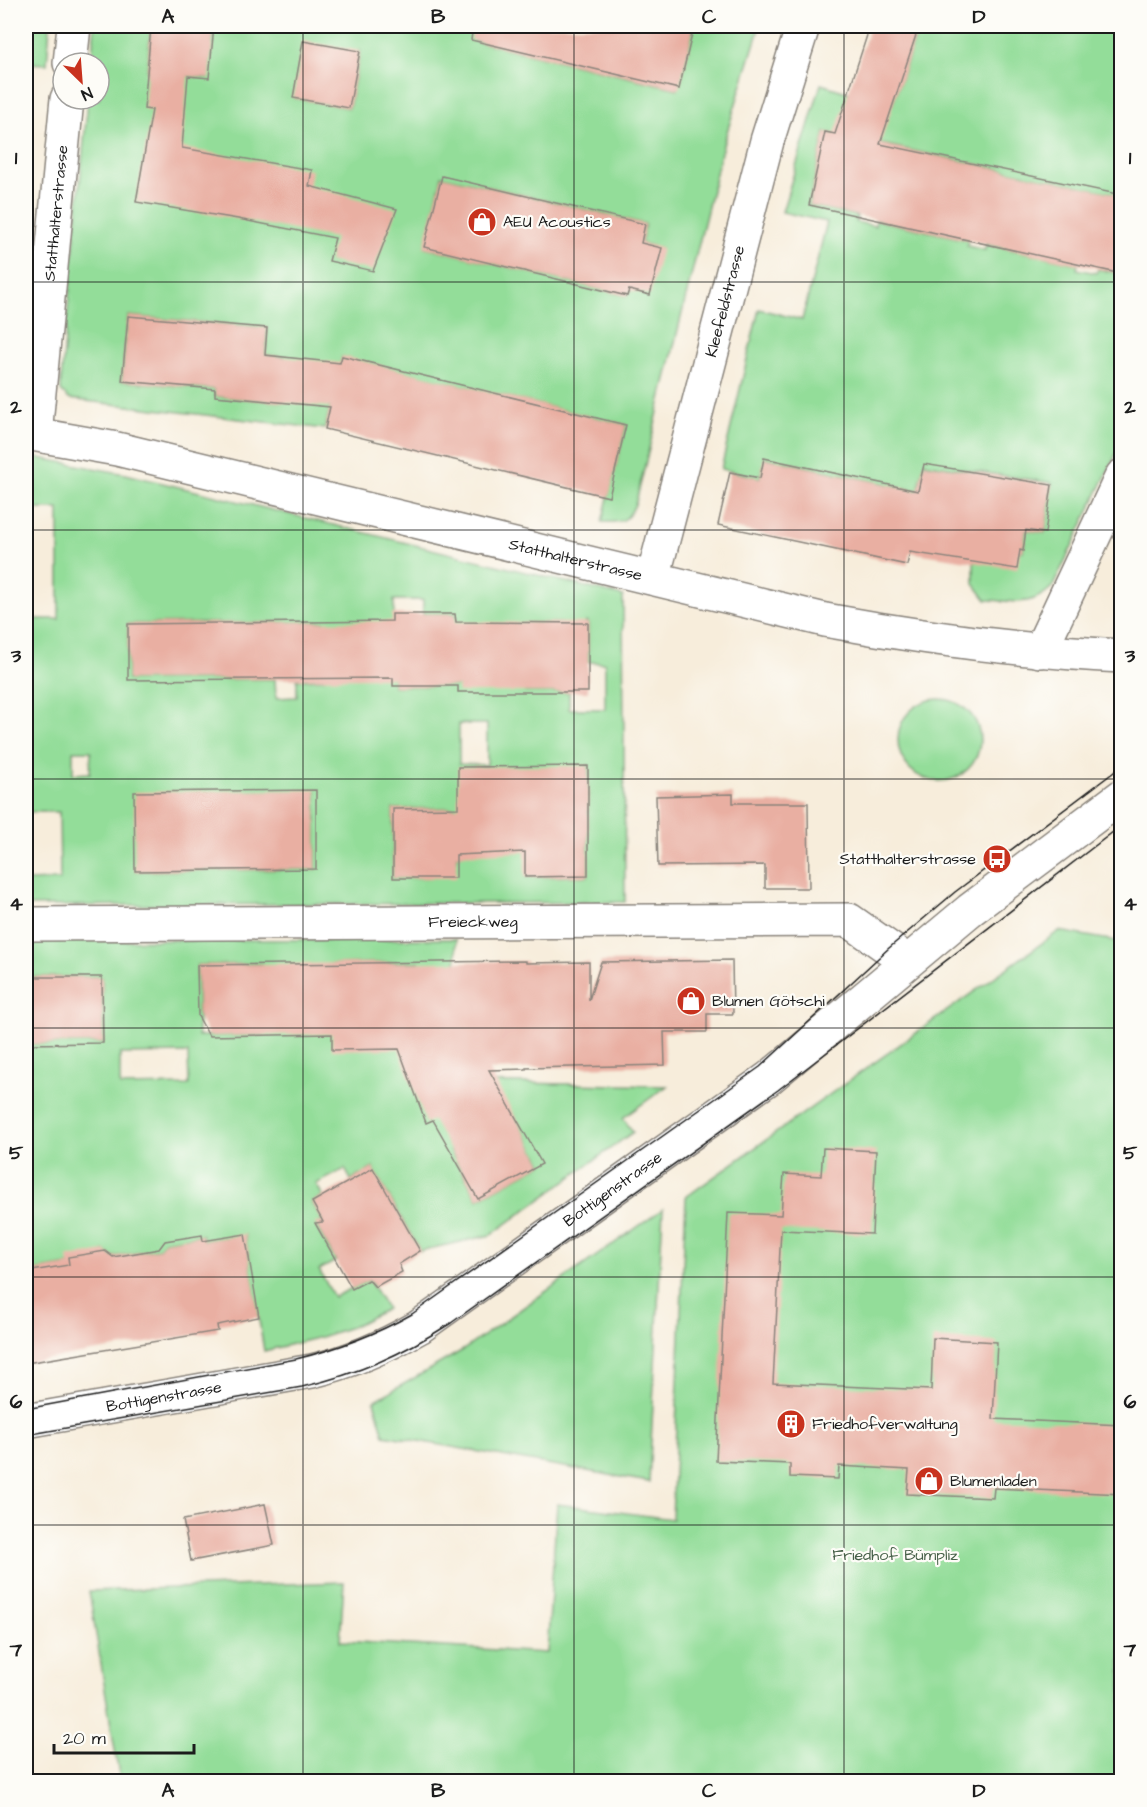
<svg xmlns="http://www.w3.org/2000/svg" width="1147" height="1807" font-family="'Architects Daughter',sans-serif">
	<rect width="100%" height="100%" fill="#fdfcf7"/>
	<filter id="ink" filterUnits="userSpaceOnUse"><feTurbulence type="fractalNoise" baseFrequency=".0167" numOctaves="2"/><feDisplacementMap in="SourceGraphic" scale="12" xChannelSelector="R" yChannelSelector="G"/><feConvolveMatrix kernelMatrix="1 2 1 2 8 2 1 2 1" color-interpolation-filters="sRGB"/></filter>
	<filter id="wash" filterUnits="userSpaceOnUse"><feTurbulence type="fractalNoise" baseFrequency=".008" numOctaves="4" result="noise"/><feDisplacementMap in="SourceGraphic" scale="24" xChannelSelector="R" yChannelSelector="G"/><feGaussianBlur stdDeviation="1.35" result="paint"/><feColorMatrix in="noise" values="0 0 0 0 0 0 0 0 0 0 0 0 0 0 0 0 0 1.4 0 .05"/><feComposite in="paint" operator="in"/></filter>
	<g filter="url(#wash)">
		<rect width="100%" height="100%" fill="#f7eddb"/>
		<g fill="#93dd99" stroke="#587c5a" stroke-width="1.5" fill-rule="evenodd">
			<polygon points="32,26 50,26 47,64 26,63 26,30 31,30"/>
			<path d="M95,26h56l-4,46 61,6 6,-52h-4h269l-4,15 203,48 16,-63h66l-37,119 -87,357c-8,20 -14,21 -34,20l24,-97 -284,-68 -17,72 -256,-30 -8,-8v-10l27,-282h11v-36h-8zM360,51l-11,57 -55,-10zM442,176l203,48 -4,19 20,5 -34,48 -202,-49zM128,316l139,12 -2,27 20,2 -4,45 -66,-6v-7l-93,-8z"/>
			<path d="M919,26h202v169l-296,-63 -16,73 48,11 -1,6 19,4 1,-6 92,20 -1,6 18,4 1,-6 92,20 -1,5 19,4 2,-4 23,5v170l-68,142c-21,22 -39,15 -67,14l-12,-16v-22l49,-11 3,-21 19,3 7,-50 -124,-19 -3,-2 -7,29 -153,-33 -5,20 -39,-9 38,-160 43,11 25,-98 -45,-10 39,-128 71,22z"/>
			<path d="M28,456l98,18 497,122 2,306 -599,4v-25l34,-1 -1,-68h-33v-193h33v-110h-33v-39zM394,600h29v14h32l1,72h-63zM324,622v57l-27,1v17l-21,1 -1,-19 -147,1v-56zM586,622h2v40l17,1v46h-36v-17h-44v-69h32l29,3zM459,724h28v41l-28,-1zM73,751h18l-1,22 -17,1zM588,766v110l-62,1zM316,791v78l-180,2 61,-79zM455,808l9,46 -8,1 -1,22 -62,1v-69z"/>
			<circle cx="939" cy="740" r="41"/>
			<polygon points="1059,931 1121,942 1121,1781 120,1781 89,1591 344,1582 340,1641 547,1653 557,1504 672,1519 686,1197"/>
			<path d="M456,939l3,143 208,4 -44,32 10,14 -142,103 -71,16 -47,-83 -22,12 -6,-11 -29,15 7,12 -11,6 11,19 -7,4 20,36 -17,9 15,27 35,-17 18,29 -33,17 -33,11 -57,14 -19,-116 -42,6 -1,-6 -37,6 -6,8 -46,8 -8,-6 -36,14 -42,7 4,22h-5v-250l77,-1 -1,-66h-76v-36zM419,962l1,86 -88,-84zM262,964l1,71 -65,1 -1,-71zM188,1053l1,32 -69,1v-32zM514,1115l28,49 -64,35 -28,-49z"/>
			<polygon points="663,1209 649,1482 384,1435 374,1401 463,1350"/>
		</g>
		<g id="blocks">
			<g fill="#e9afa2">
				<polygon points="151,26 214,26 209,78 188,76 182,148 312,170 309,186 397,209 373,271 329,261 335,238 238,219 136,202 152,110 144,109"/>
				<polygon points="473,26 694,26 679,89 471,40"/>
				<polygon points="870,26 919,26 880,144 1122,195 1122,274 809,205 825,132 835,134"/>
				<polygon points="303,41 360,51 349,108 293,98"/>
				<polygon points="442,176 645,224 641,243 662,248 650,295 629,290 627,296 424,247"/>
				<polygon points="128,316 267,328 265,355 340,363 342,356 626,425 609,497 325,429 330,407 215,396 215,389 122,381"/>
				<polygon points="764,458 918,491 924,464 1052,485 1045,533 1026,530 1023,551 1020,550 1017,569 910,552 907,565 718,525 730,472 760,478"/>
				<polygon points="392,614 455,614 456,622 588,623 588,692 458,692 458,686 393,686 393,678 128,680 128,624 392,621"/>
				<polygon points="588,766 588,876 525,877 525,852 456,855 456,878 393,878 393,809 458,808 458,767"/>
				<polygon points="316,790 316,869 135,871 134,792"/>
				<polygon points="733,794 733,803 808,803 809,888 765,888 765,865 658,866 656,796"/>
				<polygon points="732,960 733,1014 707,1014 707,1032 664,1032 665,1065 526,1068 526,1069 489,1070 542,1164 478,1199 433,1120 426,1123 399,1049 332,1050 332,1034 209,1036 198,1016 197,965 526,961 526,963 589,962 589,1000 601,962"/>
				<polygon points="26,977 102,977 103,1043 26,1044"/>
				<polygon points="823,1148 876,1151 872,1234 781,1230 773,1383 931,1390 933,1338 997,1342 993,1419 1122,1425 1122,1494 994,1488 993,1498 907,1494 909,1470 839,1466 838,1479 790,1477 790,1464 716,1461 728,1213 781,1215 784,1174 821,1176"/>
				<polygon points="373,1168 420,1251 399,1264 402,1272 375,1287 369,1280 352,1289 315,1223 323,1222 312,1202"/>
				<polygon points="245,1234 259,1317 217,1325 218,1331 26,1363 26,1272 69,1265 68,1257 105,1251 113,1257 159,1249 165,1241 202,1235 203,1241"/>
				<polygon points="265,1504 274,1545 191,1561 183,1520"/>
			</g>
		</g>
	</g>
	<g filter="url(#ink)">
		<use href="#blocks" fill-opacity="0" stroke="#8a847c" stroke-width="1.5"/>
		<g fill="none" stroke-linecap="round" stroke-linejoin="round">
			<g stroke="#8a847c" stroke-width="36">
				<g id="minor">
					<polyline points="70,63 74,26"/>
					<path id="s1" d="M26,433l91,16 708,171c98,18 196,31 297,36"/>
					<path id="s2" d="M35,434l32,-335"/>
					<path id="s3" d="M653,578l114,-437 36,-115"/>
					<polyline points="1040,651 1122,476"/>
					<path id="s4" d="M26,924l823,-4 58,41"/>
				</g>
			</g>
			<g stroke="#8a847c" stroke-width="36">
				<g id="tertiary">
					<path id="s5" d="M26,1421l286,-50c38,-9 74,-25 107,-44l350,-249 201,-168 152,-114"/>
				</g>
			</g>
			<use href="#minor" stroke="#fff" stroke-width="33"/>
			<use href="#tertiary" stroke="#fff" stroke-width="33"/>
			<g stroke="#1c1c1c" stroke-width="1.5">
				<path d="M26,1409l270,-50c41,-10 79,-24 116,-45l348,-247 129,-119 66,-56 167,-126"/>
				<path d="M26,1435l276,-48c58,-14 99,-32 149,-64l327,-233 344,-265"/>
			</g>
		</g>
	</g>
	<path fill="none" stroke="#1c1c1c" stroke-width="1.5" stroke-opacity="0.55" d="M303,26v1756M574,26v1756M844,26v1756M26,282h1096M26,530h1096M26,779h1096M26,1028h1096M26,1277h1096M26,1525h1096"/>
	<defs>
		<g id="shop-disc" transform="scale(1.5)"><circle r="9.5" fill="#c8321e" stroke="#fdfcf7"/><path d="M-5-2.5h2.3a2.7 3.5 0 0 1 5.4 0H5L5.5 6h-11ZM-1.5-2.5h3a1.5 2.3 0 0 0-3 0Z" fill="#fff"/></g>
		<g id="bus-disc" transform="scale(1.5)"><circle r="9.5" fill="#c8321e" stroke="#fdfcf7"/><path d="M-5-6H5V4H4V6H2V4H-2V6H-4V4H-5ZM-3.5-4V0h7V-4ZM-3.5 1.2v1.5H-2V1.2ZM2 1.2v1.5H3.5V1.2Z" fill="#fff"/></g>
		<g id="building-disc" transform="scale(1.5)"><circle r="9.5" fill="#c8321e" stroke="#fdfcf7"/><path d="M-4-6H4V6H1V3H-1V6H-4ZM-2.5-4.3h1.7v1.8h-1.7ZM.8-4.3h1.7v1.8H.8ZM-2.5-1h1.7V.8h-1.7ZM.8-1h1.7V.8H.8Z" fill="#fff"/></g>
	</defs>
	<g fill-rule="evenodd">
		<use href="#shop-disc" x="482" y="222"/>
		<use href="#bus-disc" x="997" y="859"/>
		<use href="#shop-disc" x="691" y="1001"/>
		<use href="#building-disc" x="791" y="1424"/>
		<use href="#shop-disc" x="929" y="1481"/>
	</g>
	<g text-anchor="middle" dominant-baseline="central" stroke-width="4.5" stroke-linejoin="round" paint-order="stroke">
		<g font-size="16" fill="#1c1c1c" stroke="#fdfcf7">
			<text stroke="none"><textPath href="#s2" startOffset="222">Statthalterstrasse</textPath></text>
			<text stroke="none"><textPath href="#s3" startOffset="286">Kleefeldstrasse</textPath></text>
			<text stroke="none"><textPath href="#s1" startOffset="564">Statthalterstrasse</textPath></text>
			<text stroke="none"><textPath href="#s4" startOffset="447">Freieckweg</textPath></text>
			<text stroke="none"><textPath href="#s5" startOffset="644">Bottigenstrasse</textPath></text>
			<text stroke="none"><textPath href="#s5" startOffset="140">Bottigenstrasse</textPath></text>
		</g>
		<g font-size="16" fill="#1c1c1c" stroke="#fdfcf7" text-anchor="start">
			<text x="503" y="222">AEU Acoustics</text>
			<text x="976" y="859" text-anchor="end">Statthalterstrasse</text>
			<text x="712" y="1001">Blumen Götschi</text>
			<text x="812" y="1424">Friedhofverwaltung</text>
			<text x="950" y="1481">Blumenladen</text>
		</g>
		<g font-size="16" fill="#466048" stroke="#fdfcf7">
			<text x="895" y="1555">Friedhof Bümpliz</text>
		</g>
	</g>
	<rect width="1147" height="1807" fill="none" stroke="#fdfcf7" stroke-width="66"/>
	<g transform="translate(81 81) rotate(155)"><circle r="28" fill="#fdfcf7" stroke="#a3a29f" stroke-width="1.5"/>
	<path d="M0-4.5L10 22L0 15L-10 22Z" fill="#c8321e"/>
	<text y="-9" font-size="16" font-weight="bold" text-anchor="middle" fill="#1c1c1c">N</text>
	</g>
	<path d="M54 1744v9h140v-9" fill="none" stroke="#1c1c1c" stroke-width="3"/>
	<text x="63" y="1744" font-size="18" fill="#1c1c1c" stroke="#fdfcf7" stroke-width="4.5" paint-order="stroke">20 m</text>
	<rect x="33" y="33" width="1081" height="1741" fill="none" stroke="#1c1c1c" stroke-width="2"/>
	<g font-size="20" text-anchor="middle" font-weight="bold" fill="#1c1c1c">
		<text x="168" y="23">A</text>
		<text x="438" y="23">B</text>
		<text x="709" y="23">C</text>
		<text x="979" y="23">D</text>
		<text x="16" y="164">1</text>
		<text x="1130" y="164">1</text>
		<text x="16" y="413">2</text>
		<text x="1130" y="413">2</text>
		<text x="16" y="662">3</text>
		<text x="1130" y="662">3</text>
		<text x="16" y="910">4</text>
		<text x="1130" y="910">4</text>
		<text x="16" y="1159">5</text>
		<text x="1130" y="1159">5</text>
		<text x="16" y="1408">6</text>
		<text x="1130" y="1408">6</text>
		<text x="16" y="1656">7</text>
		<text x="1130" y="1656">7</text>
		<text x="168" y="1797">A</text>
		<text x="438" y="1797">B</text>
		<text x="709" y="1797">C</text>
		<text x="979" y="1797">D</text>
	</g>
</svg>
